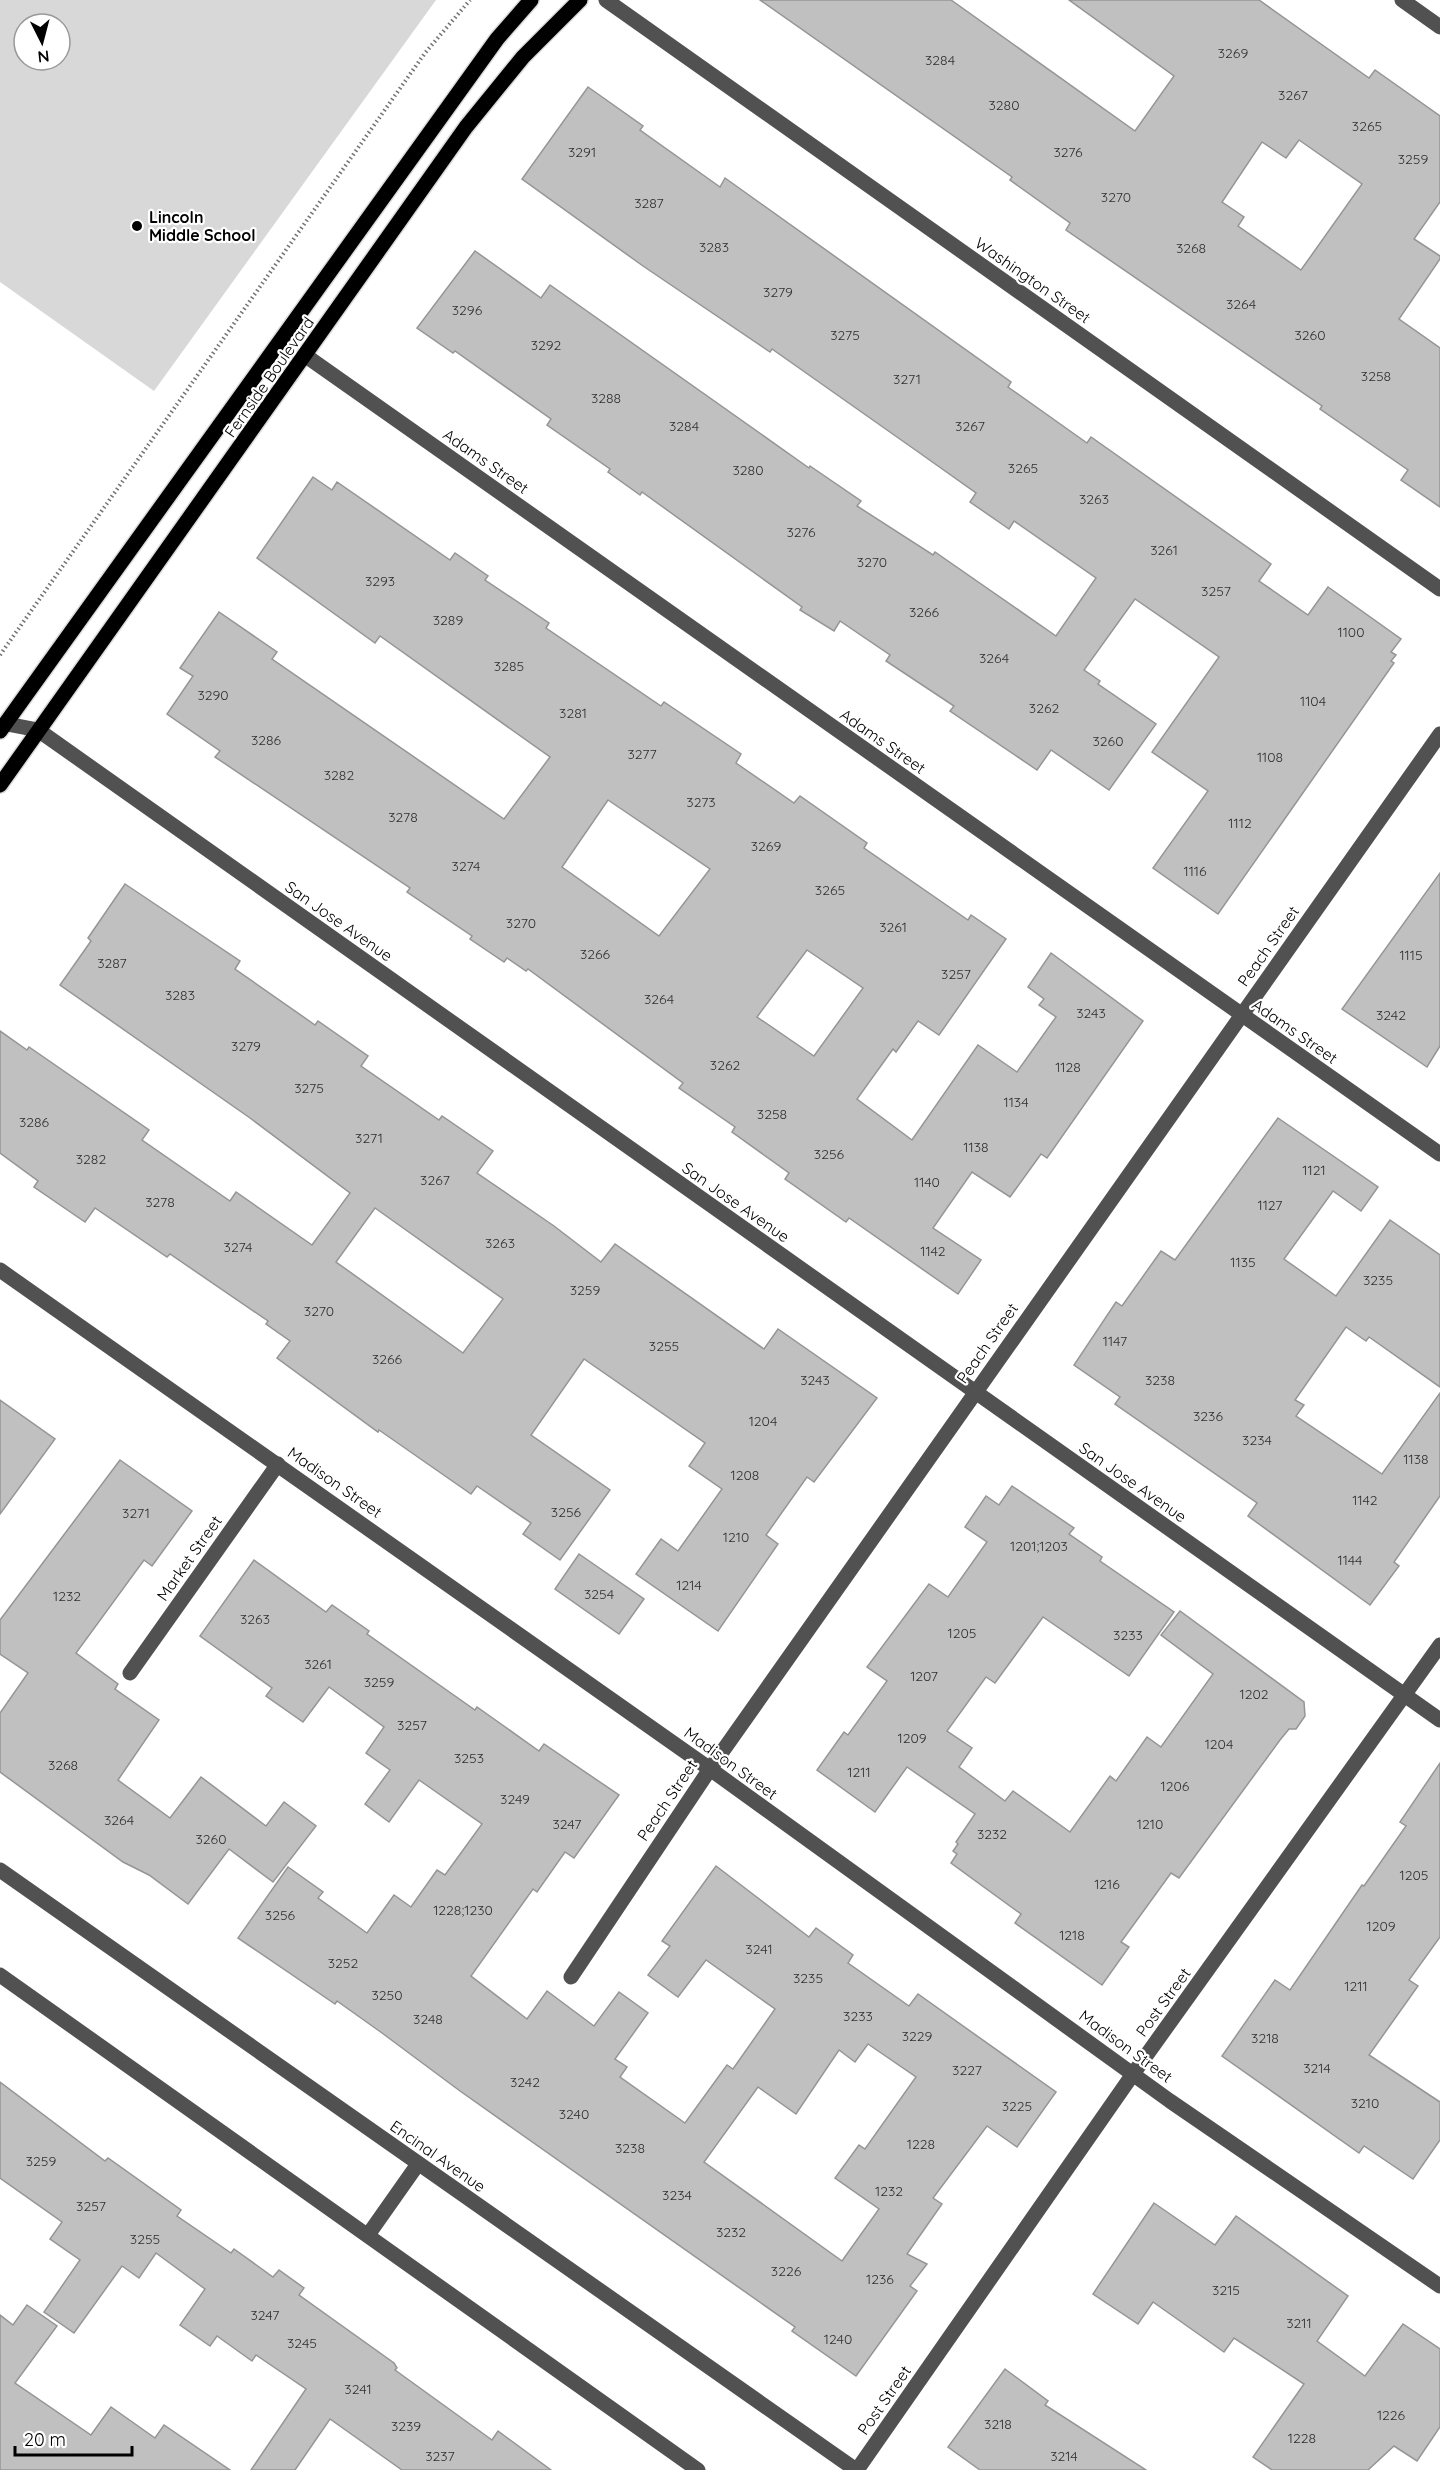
<svg xmlns="http://www.w3.org/2000/svg" width="1440" height="2470" font-family="Quicksand,sans-serif">
	<rect width="100%" height="100%" fill="#fff"/>
	<path fill="#d8d8d8" fill-rule="evenodd" d="M0,0h436l-282,391 -154,-109zM24,24h36v36h-36z"/>
	<g fill="#c0c0c0" stroke="#959595" stroke-width="1.5" fill-rule="evenodd">
		<path d="M760,0h191l184,131 39,-55 -105,-76h190l110,78 6,-8 65,46v86l-26,37 26,17v3l-41,60 41,29v159l-39,-27 7,-10 -88,-61 2,-3 -256,-176 4,-7 -60,-43 2,-3zM1299,140l63,44 -61,86 -63,-44 6,-9 -22,-15 40,-60 24,16z"/>
		<polygon points="588,87 643,126 640,130 720,187 725,178 1011,382 1008,387 1087,443 1091,437 1271,564 1259,581 1308,615 1328,587 1401,639 1391,652 1396,655 1391,661 1394,663 1218,914 1153,868 1208,791 1152,752 1219,657 1135,599 1084,670 1100,681 1098,684 1156,724 1109,790 1051,750 1037,770 950,711 954,706 886,661 890,655 840,621 834,631 800,610 802,607 642,492 640,495 608,472 610,469 547,425 551,419 455,351 453,353 417,328 475,251 541,298 550,285 809,468 810,466 861,501 857,506 933,555 935,552 1056,636 1096,578 1014,521 1009,529 970,502 976,493 914,449 772,349 770,352 643,266 522,179"/>
		<path d="M313,477l19,13 5,-8 113,78 5,-7 33,23 -3,4 64,43 -3,5 115,78 3,-4 77,52 -5,9 58,40 6,-7 67,47 -3,5 104,72 3,-5 35,24 -67,96 -21,-14 -22,31 -3,-3 -36,50 55,41 66,-95 39,27 39,-55 -17,-12 5,-6 -16,-12 23,-34 92,68 -96,137 -6,-4 -31,43 -38,-25 -39,56 48,32 -23,34 -109,-76 -3,4 -61,-43 4,-6 -57,-41 3,-5 -56,-39 4,-5 -155,-114 -2,2 -19,-13 -3,4 -34,-23 2,-3 -65,-44 3,-4 -195,-131 5,-6 -53,-37 26,-38 -13,-8 39,-56 58,40 -5,7 232,160 46,-62 -170,-121 -5,7 -118,-85zM608,800l102,69 -51,67 -97,-69zM807,950l56,38 -49,68 -57,-39z"/>
		<polygon points="1440,873 1440,1046 1427,1067 1342,1009"/>
		<path d="M125,884l115,77 -5,8 80,56 3,-4 50,35 -7,10 78,54 3,-4 51,35 -16,22 77,53 47,36 14,-18 149,105 14,-20 99,69 -63,84 -7,-5 -41,58 12,9 -60,87 -82,-57 25,-35 17,12 44,-62 -33,-23 16,-23 -121,-84 -53,76 79,55 -50,70 -37,-26 8,-11 -54,-37 -6,8 -92,-64 -1,2 -101,-74 13,-17 -24,-17 2,-3 -98,-67 -3,3 -72,-49 -10,14 -51,-35 4,-6 -38,-28v-122l27,19 2,-3 120,83 -7,10 88,61 6,-9 76,53 38,-52 -100,-75 -190,-133 31,-44 -3,-3zM375,1208l128,91 -40,54 -127,-91z"/>
		<polygon points="1278,1118 1378,1187 1361,1211 1333,1191 1284,1259 1336,1296 1390,1220 1440,1255 1440,1387 1369,1337 1366,1341 1346,1327 1295,1400 1304,1405 1296,1416 1382,1474 1440,1393 1440,1496 1394,1562 1399,1566 1370,1605 1248,1516 1257,1503 1115,1404 1120,1397 1074,1365 1116,1302 1122,1306 1161,1251 1175,1260"/>
		<polygon points="0,1400 55,1439 0,1514"/>
		<polygon points="120,1460 192,1511 152,1566 144,1560 76,1653 118,1684 115,1689 159,1720 118,1780 170,1818 201,1777 266,1826 284,1802 316,1826 273,1882 229,1849 188,1904 149,1875 123,1862 0,1772 0,1713 28,1673 0,1654 0,1620"/>
		<polygon points="1012,1486 1074,1528 1069,1534 1102,1557 1100,1561 1174,1612 1129,1676 1043,1617 995,1683 986,1677 947,1731 972,1748 959,1767 1005,1801 1013,1791 1070,1832 1110,1776 1116,1781 1147,1737 1161,1747 1213,1674 1161,1635 1180,1611 1304,1702 1305,1716 1296,1729 1289,1729 1280,1740 1179,1878 1171,1873 1121,1942 1129,1947 1102,1985 1015,1923 1021,1914 951,1863 957,1854 953,1851 958,1844 956,1842 975,1814 907,1767 875,1812 817,1770 844,1732 848,1735 887,1681 867,1667 929,1584 948,1597 987,1542 965,1527 986,1496 999,1505"/>
		<polygon points="579,1554 644,1599 619,1634 555,1589"/>
		<path d="M254,1560l72,52 6,-7 37,26 -2,3 108,76 2,-3 62,44 5,-7 75,51 -45,63 -9,-6 -28,40 -4,-3 -62,87 56,43 20,-28 47,35 25,-34 29,21 -33,46 12,8 -7,10 65,46 42,-58 6,4 42,-60 -69,-49 -28,37 -30,-22 22,-29 -8,-5 54,-75 93,71 7,-9 37,27 -5,8 61,43 9,-12 138,98 -39,55 -30,-21 -54,72 9,6 -35,50 20,10 -17,22 7,5 -61,85 -64,-45 3,-4 -335,-236 -78,-58 -45,-32 -2,3 -97,-66 50,-71 35,25 -5,6 49,35 27,-38 17,12 26,-37 8,5 37,-51 -63,-44 -30,42 -24,-18 25,-34 -24,-17 18,-26 -55,-40 -26,35 -37,-26 6,-8 -72,-52zM868,2044l48,33 -51,72 -6,-4 -24,33 44,31 -37,52 -138,-99 54,-75 38,27 43,-64 16,12z"/>
		<polygon points="1440,1763 1440,1937 1409,1980 1418,1986 1369,2055 1440,2102 1440,2140 1413,2179 1364,2146 1359,2153 1222,2056 1275,1980 1290,1990 1362,1885 1364,1886 1406,1826 1400,1822"/>
		<polygon points="0,2082 105,2161 108,2158 181,2210 177,2216 231,2253 234,2249 273,2277 279,2270 304,2288 299,2295 394,2363 397,2368 395,2370 492,2440 498,2431 551,2470 402,2470 330,2419 295,2470 251,2470 306,2389 256,2355 252,2361 217,2336 210,2346 180,2325 205,2289 156,2253 139,2278 122,2266 74,2333 44,2312 80,2260 50,2239 62,2222 0,2178"/>
		<polygon points="1154,2203 1215,2245 1236,2216 1348,2296 1317,2341 1365,2376 1403,2324 1440,2349 1440,2427 1417,2461 1394,2446 1368,2470 1272,2470 1253,2457 1304,2384 1234,2338 1224,2352 1153,2302 1138,2324 1093,2294"/>
		<polygon points="27,2305 57,2326 15,2383 91,2435 111,2407 155,2438 164,2425 230,2470 0,2470 0,2315 13,2325"/>
		<polygon points="1005,2369 1048,2401 1045,2405 1146,2470 980,2470 948,2447"/>
	</g>
	<g fill="none" stroke-linecap="round" stroke-linejoin="round">
		<g stroke="#dbdbdb" stroke-width="18">
			<g id="major">
				<polyline points="0,731 497,39 531,0"/>
				<polyline points="0,785 466,127 523,57 580,0"/>
			</g>
		</g>
		<polyline stroke="#737373" stroke-width="4" stroke-dasharray="1.5 3" stroke-linecap="butt" points="0,655 425,53 470,0"/>
		<g stroke="#515151" stroke-width="15">
			<polyline points="606,0 1440,589"/>
			<polyline points="1402,0 1440,27"/>
			<polyline points="306,356 1440,1154"/>
			<polyline points="7,724 38,730 1440,1720"/>
			<polyline points="0,1270 710,1769 1170,2101 1440,2286"/>
			<polyline points="130,1673 278,1464"/>
			<polyline points="0,1870 856,2470"/>
			<polyline points="0,1975 698,2470"/>
			<polyline points="571,1977 710,1769 1440,734"/>
			<polyline points="368,2235 418,2164"/>
			<polyline points="857,2470 1133,2074 1440,1645"/>
		</g>
		<use href="#major" stroke="#000" stroke-width="15"/>
	</g>
	<circle fill="#000" stroke="#fff" stroke-width="2" cx="137" cy="226" r="6"/>
	<g text-anchor="middle" dominant-baseline="central" stroke-width="4.5" stroke-linejoin="round" paint-order="stroke">
		<g font-size="14" fill="#303030">
			<text x="1233" y="53">3269</text>
			<text x="940" y="60">3284</text>
			<text x="1293" y="95">3267</text>
			<text x="1004" y="105">3280</text>
			<text x="1367" y="126">3265</text>
			<text x="582" y="152">3291</text>
			<text x="1068" y="152">3276</text>
			<text x="1413" y="159">3259</text>
			<text x="1116" y="197">3270</text>
			<text x="649" y="203">3287</text>
			<text x="714" y="247">3283</text>
			<text x="1191" y="248">3268</text>
			<text x="778" y="292">3279</text>
			<text x="1241" y="304">3264</text>
			<text x="467" y="310">3296</text>
			<text x="845" y="335">3275</text>
			<text x="1310" y="335">3260</text>
			<text x="546" y="345">3292</text>
			<text x="1376" y="376">3258</text>
			<text x="907" y="379">3271</text>
			<text x="606" y="398">3288</text>
			<text x="684" y="426">3284</text>
			<text x="970" y="426">3267</text>
			<text x="1023" y="468">3265</text>
			<text x="748" y="470">3280</text>
			<text x="1094" y="499">3263</text>
			<text x="801" y="532">3276</text>
			<text x="1164" y="550">3261</text>
			<text x="872" y="562">3270</text>
			<text x="380" y="581">3293</text>
			<text x="1216" y="591">3257</text>
			<text x="924" y="612">3266</text>
			<text x="448" y="620">3289</text>
			<text x="1351" y="632">1100</text>
			<text x="994" y="658">3264</text>
			<text x="509" y="666">3285</text>
			<text x="213" y="695">3290</text>
			<text x="1313" y="701">1104</text>
			<text x="1044" y="708">3262</text>
			<text x="573" y="713">3281</text>
			<text x="266" y="740">3286</text>
			<text x="1108" y="741">3260</text>
			<text x="642" y="754">3277</text>
			<text x="1270" y="757">1108</text>
			<text x="339" y="775">3282</text>
			<text x="701" y="802">3273</text>
			<text x="403" y="817">3278</text>
			<text x="1240" y="823">1112</text>
			<text x="766" y="846">3269</text>
			<text x="466" y="866">3274</text>
			<text x="1195" y="871">1116</text>
			<text x="830" y="890">3265</text>
			<text x="521" y="923">3270</text>
			<text x="893" y="927">3261</text>
			<text x="595" y="954">3266</text>
			<text x="1411" y="955">1115</text>
			<text x="112" y="963">3287</text>
			<text x="956" y="974">3257</text>
			<text x="180" y="995">3283</text>
			<text x="659" y="999">3264</text>
			<text x="1091" y="1013">3243</text>
			<text x="1391" y="1015">3242</text>
			<text x="246" y="1046">3279</text>
			<text x="725" y="1065">3262</text>
			<text x="1068" y="1067">1128</text>
			<text x="309" y="1088">3275</text>
			<text x="1016" y="1102">1134</text>
			<text x="772" y="1114">3258</text>
			<text x="34" y="1122">3286</text>
			<text x="369" y="1138">3271</text>
			<text x="976" y="1147">1138</text>
			<text x="829" y="1154">3256</text>
			<text x="91" y="1159">3282</text>
			<text x="1314" y="1170">1121</text>
			<text x="435" y="1180">3267</text>
			<text x="927" y="1182">1140</text>
			<text x="160" y="1202">3278</text>
			<text x="1270" y="1205">1127</text>
			<text x="500" y="1243">3263</text>
			<text x="238" y="1247">3274</text>
			<text x="933" y="1251">1142</text>
			<text x="1243" y="1262">1135</text>
			<text x="1378" y="1280">3235</text>
			<text x="585" y="1290">3259</text>
			<text x="319" y="1311">3270</text>
			<text x="1115" y="1341">1147</text>
			<text x="664" y="1346">3255</text>
			<text x="387" y="1359">3266</text>
			<text x="815" y="1380">3243</text>
			<text x="1160" y="1380">3238</text>
			<text x="1208" y="1416">3236</text>
			<text x="763" y="1421">1204</text>
			<text x="1257" y="1440">3234</text>
			<text x="1416" y="1459">1138</text>
			<text x="745" y="1475">1208</text>
			<text x="1365" y="1500">1142</text>
			<text x="566" y="1512">3256</text>
			<text x="136" y="1513">3271</text>
			<text x="736" y="1537">1210</text>
			<text x="1039" y="1546">1201;1203</text>
			<text x="1350" y="1560">1144</text>
			<text x="689" y="1585">1214</text>
			<text x="599" y="1594">3254</text>
			<text x="67" y="1596">1232</text>
			<text x="255" y="1619">3263</text>
			<text x="962" y="1633">1205</text>
			<text x="1128" y="1635">3233</text>
			<text x="318" y="1664">3261</text>
			<text x="924" y="1676">1207</text>
			<text x="379" y="1682">3259</text>
			<text x="1254" y="1694">1202</text>
			<text x="412" y="1725">3257</text>
			<text x="912" y="1738">1209</text>
			<text x="1219" y="1744">1204</text>
			<text x="469" y="1758">3253</text>
			<text x="63" y="1765">3268</text>
			<text x="859" y="1772">1211</text>
			<text x="1175" y="1786">1206</text>
			<text x="515" y="1799">3249</text>
			<text x="119" y="1820">3264</text>
			<text x="567" y="1824">3247</text>
			<text x="1150" y="1824">1210</text>
			<text x="992" y="1834">3232</text>
			<text x="211" y="1839">3260</text>
			<text x="1414" y="1875">1205</text>
			<text x="1107" y="1884">1216</text>
			<text x="463" y="1910">1228;1230</text>
			<text x="280" y="1915">3256</text>
			<text x="1381" y="1926">1209</text>
			<text x="1072" y="1935">1218</text>
			<text x="759" y="1949">3241</text>
			<text x="343" y="1963">3252</text>
			<text x="808" y="1978">3235</text>
			<text x="1356" y="1986">1211</text>
			<text x="387" y="1995">3250</text>
			<text x="858" y="2016">3233</text>
			<text x="428" y="2019">3248</text>
			<text x="917" y="2036">3229</text>
			<text x="1265" y="2038">3218</text>
			<text x="1317" y="2068">3214</text>
			<text x="967" y="2070">3227</text>
			<text x="525" y="2082">3242</text>
			<text x="1365" y="2103">3210</text>
			<text x="1017" y="2106">3225</text>
			<text x="574" y="2114">3240</text>
			<text x="921" y="2144">1228</text>
			<text x="630" y="2148">3238</text>
			<text x="41" y="2161">3259</text>
			<text x="889" y="2191">1232</text>
			<text x="677" y="2195">3234</text>
			<text x="91" y="2206">3257</text>
			<text x="731" y="2232">3232</text>
			<text x="145" y="2239">3255</text>
			<text x="786" y="2271">3226</text>
			<text x="880" y="2279">1236</text>
			<text x="1226" y="2290">3215</text>
			<text x="265" y="2315">3247</text>
			<text x="1299" y="2323">3211</text>
			<text x="838" y="2339">1240</text>
			<text x="302" y="2343">3245</text>
			<text x="358" y="2389">3241</text>
			<text x="1391" y="2415">1226</text>
			<text x="998" y="2424">3218</text>
			<text x="406" y="2426">3239</text>
			<text x="1302" y="2438">1228</text>
			<text x="440" y="2456">3237</text>
			<text x="1064" y="2456">3214</text>
		</g>
		<g font-size="16" font-weight="bold" fill="#000" stroke="#fff" text-anchor="start">
			<text x="149" y="217">Lincoln<tspan x="149" dy="18">Middle School</tspan></text>
		</g>
		<g font-size="16" fill="#000" stroke="#fff">
			<text transform="translate(1033 280) rotate(35)">Washington Street</text>
			<text transform="translate(269 377) rotate(-55)">Fernside Boulevard</text>
			<text transform="translate(486 461) rotate(35)">Adams Street</text>
			<text transform="translate(883 741) rotate(35)">Adams Street</text>
			<text transform="translate(339 921) rotate(35)">San Jose Avenue</text>
			<text transform="translate(1268 946) rotate(-55)">Peach Street</text>
			<text transform="translate(1295 1031) rotate(35)">Adams Street</text>
			<text transform="translate(736 1202) rotate(35)">San Jose Avenue</text>
			<text transform="translate(987 1343) rotate(-55)">Peach Street</text>
			<text transform="translate(335 1482) rotate(35)">Madison Street</text>
			<text transform="translate(1133 1482) rotate(35)">San Jose Avenue</text>
			<text transform="translate(189 1558) rotate(-55)">Market Street</text>
			<text transform="translate(731 1763) rotate(36)">Madison Street</text>
			<text transform="translate(667 1800) rotate(-56)">Peach Street</text>
			<text transform="translate(1163 2002) rotate(-54)">Post Street</text>
			<text transform="translate(1126 2046) rotate(36)">Madison Street</text>
			<text transform="translate(438 2156) rotate(35)">Encinal Avenue</text>
			<text transform="translate(884 2400) rotate(-55)">Post Street</text>
		</g>
	</g>
	<g transform="translate(42 42) rotate(174)"><circle r="28" fill="#ffffff" stroke="#999999" stroke-width="1.5"/>
	<path d="M0-4.5L10 22L0 15L-10 22Z" fill="#000000"/>
	<text y="-9" font-size="16" font-weight="bold" text-anchor="middle" fill="#000000">N</text>
	</g>
	<path d="M15 2446v9h117v-9" fill="none" stroke="#000000" stroke-width="3"/>
	<text x="24" y="2446" font-size="18" fill="#000000" stroke="#ffffff" stroke-width="4.5" paint-order="stroke">20 m</text>
</svg>
